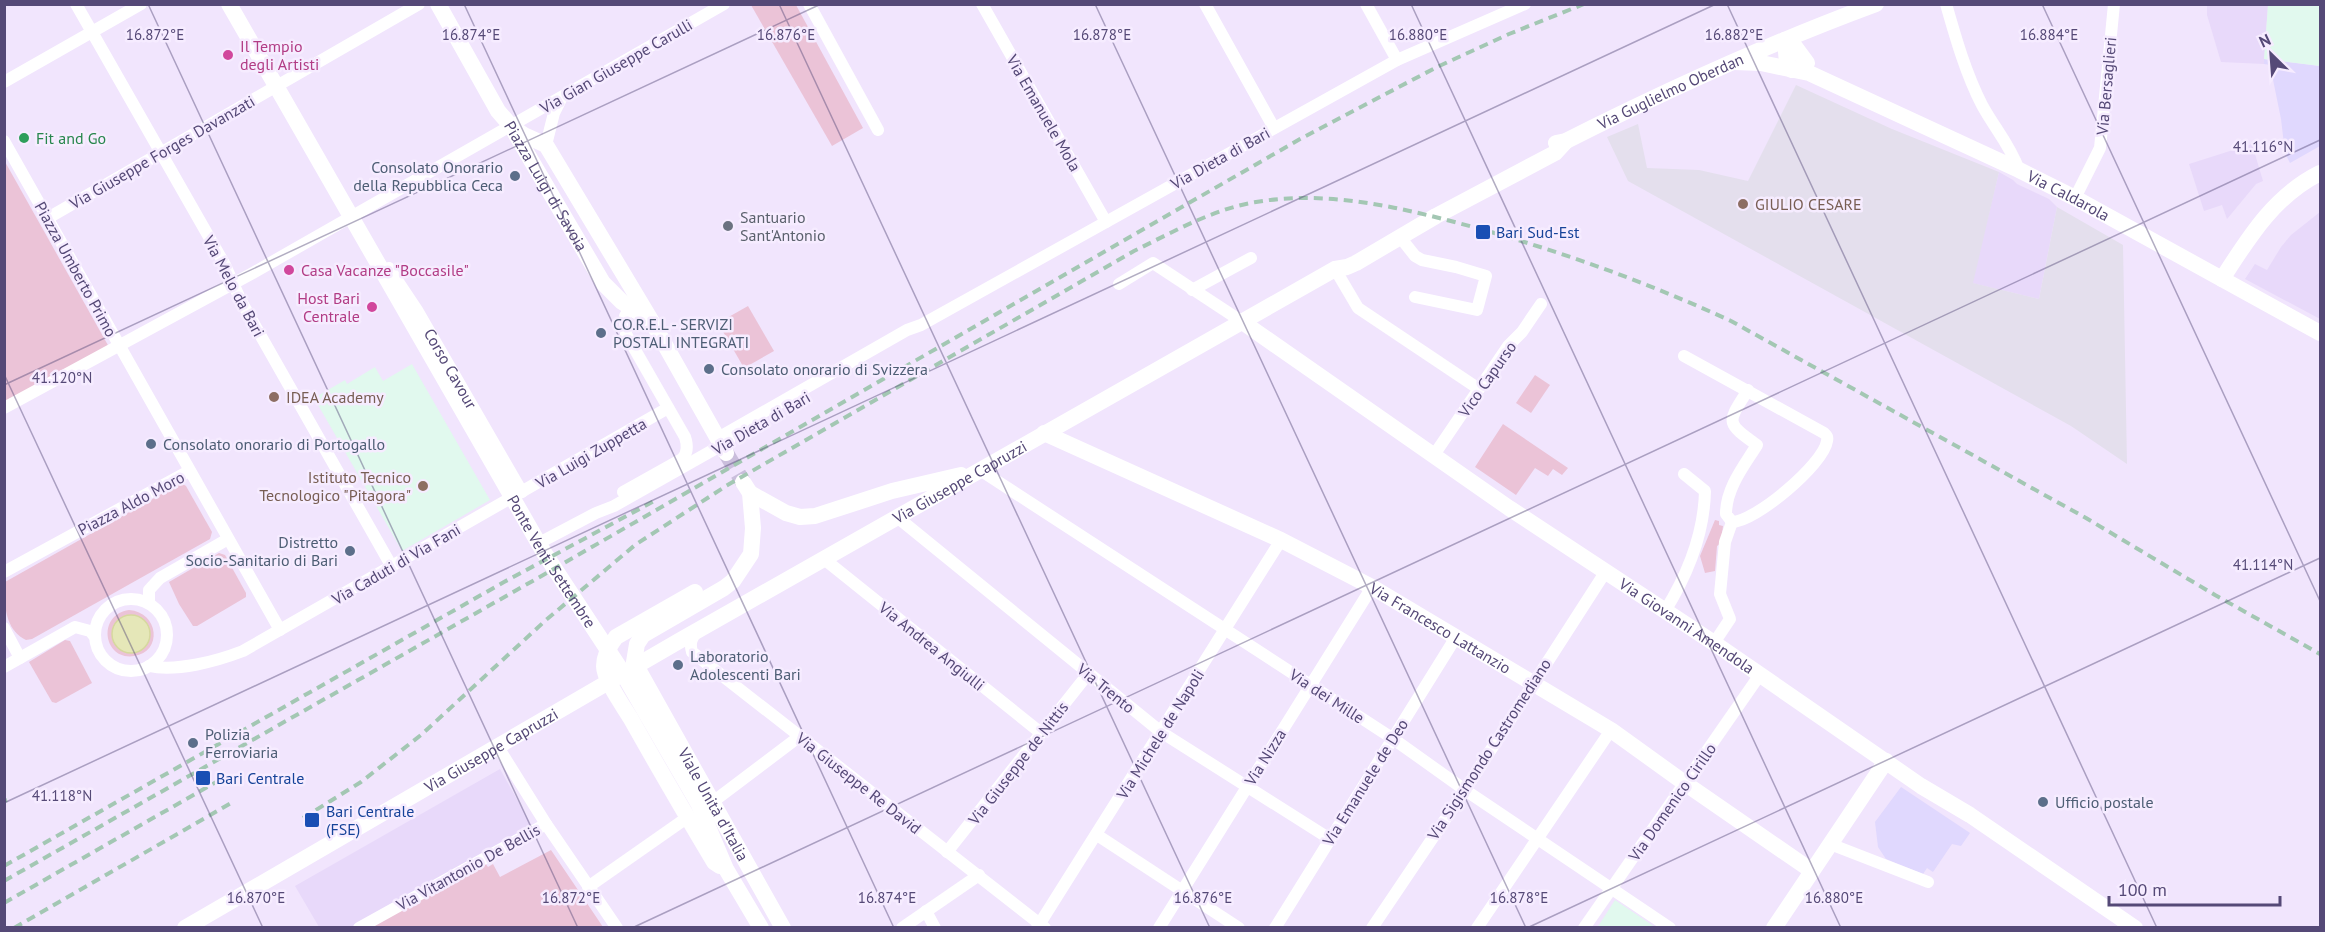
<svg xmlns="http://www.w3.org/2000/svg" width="2325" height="932" font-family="'PT Sans',sans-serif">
	<rect width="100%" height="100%" fill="#f1e5fd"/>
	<g fill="#e8d9fa">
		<polygon points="2207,5 2268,5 2264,64 2221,62 2207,15"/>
		<polygon points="2252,144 2263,181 2256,184 2227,219 2222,205 2204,211 2189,164"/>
		<polygon points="1999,172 2013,180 2017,184 2049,199 2057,207 2039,299 1972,283"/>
		<polygon points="2320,212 2320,319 2245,279 2255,264 2267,270 2281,247 2291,235"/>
		<polygon points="500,769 532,826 351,927 319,927 295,886"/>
	</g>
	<g fill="#e0d8fe">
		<polygon points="2264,59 2320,66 2320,146 2290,163 2285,153 2281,119 2270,65 2264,64"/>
		<polygon points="1901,787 1970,833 1961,846 1952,844 1933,872 1927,868 1923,874 1886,859 1878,847 1875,822"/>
	</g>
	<polygon fill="#e4dfed" points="1796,85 1892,129 1999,172 1973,283 2039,299 2057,207 2123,245 2127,464 2071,426 1628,181 1607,137 1638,124 1647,168 1699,170 1748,181"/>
	<g fill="#e1f9ee">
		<polygon points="2268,5 2320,5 2320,66 2264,59"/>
		<polygon points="412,364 490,500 402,551 314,398 345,380 347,384 375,367 383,381"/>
		<polygon points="1615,900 1655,927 1597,928"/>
	</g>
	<g fill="#ebc3d7" fill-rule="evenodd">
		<polygon points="751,5 796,5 863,128 832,146"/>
		<polygon points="4,160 109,347 4,404"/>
		<polygon points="748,306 774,351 744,368 718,323"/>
		<polygon points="1535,375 1550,385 1531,413 1516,403"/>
		<polygon points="1503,424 1568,468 1562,475 1553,469 1548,476 1535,468 1516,495 1475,467"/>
		<path d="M181,483l5,3 26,46 -2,7 -178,100 -6,1c-22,-11 -22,-37 -21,-58z"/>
		<polygon points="1715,520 1719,521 1719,525 1723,526 1721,543 1717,546 1715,571 1705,573 1700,556"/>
		<polygon points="219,553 225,555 246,593 246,597 197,626 193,626 179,604 169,582"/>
		<path d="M129,610c30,2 34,42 5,46 -30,5 -38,-41 -5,-46zM123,617l26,17 -3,10 -13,8 -10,-1 -10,-12 2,-16z"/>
		<polygon points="65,640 70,641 92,683 56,703 52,702 29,662"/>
		<polygon points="551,850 603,927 368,928 485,863 488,867 493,864 500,877"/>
	</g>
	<circle fill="#e5e7b8" stroke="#d6d99e" stroke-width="1.5" cx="131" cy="634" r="19"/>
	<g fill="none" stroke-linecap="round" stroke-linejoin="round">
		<polyline stroke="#cabedc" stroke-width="16" stroke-dasharray="16 8" stroke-linecap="butt" points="726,453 743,482"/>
		<g stroke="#fff" stroke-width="12">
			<polyline points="76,4 225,265 241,301 392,567"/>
			<polyline points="809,4 878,130"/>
			<polyline points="982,4 1106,222"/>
			<polyline points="1205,4 1274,128"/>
			<polyline points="1366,4 1397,60"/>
			<path d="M1946,4c10,35 20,70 36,101 13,24 27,38 37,65"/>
			<polyline points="4,82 141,4"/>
			<polyline points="4,141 280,630"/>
			<polyline points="546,145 554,113 561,99"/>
			<polyline points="2075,198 2100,148 2114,4"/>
			<polyline points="48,218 419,4"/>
			<polyline points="1400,237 1415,256 1422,260 1456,267 1486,276 1477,310 1415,297"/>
			<path id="s1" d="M389,268l28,42 105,182"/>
			<polyline points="1335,269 1358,308 1479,389"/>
			<polyline points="1119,284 1153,263 1241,321"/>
			<polyline points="1192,290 1251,258"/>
			<path d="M1684,356l140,77c3,3 4,4 3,8 -3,23 -72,81 -95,81"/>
			<polyline points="4,408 251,274 724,4"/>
			<polyline points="718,438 907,330 921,325 1397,60 1525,4"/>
			<polyline points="1434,455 1508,346 1522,332 1541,304"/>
			<polyline points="980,470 1392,738 1465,790 1670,928"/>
			<path d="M623,492l59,-33c6,-6 6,-13 3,-22l-59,-103 -1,-18 9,-15"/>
			<polyline points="897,517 1161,732 1330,839"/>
			<path d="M1732,522l-6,-8c0,-26 18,-48 31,-69 -32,-23 -30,-22 -9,-55"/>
			<polyline points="536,538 539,543 596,513 614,506 729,441"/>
			<polyline points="824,559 1041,733"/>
			<polyline points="4,572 189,471"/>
			<circle cx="131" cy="635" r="36"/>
			<polyline points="149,603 149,590 160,578 228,539"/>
			<path d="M1665,611c23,-37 39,-77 40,-120l-21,-17"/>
			<polyline points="4,628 20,658"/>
			<path d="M698,630c-6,8 -9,12 -6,22l353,276"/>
			<polyline points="1714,643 1730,619 1720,594 1725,542 1732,522"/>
			<path d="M149,666c28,6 68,-5 94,-15l425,-243"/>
			<polyline points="4,667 75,627 90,631 95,637"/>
			<polyline points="498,747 546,824 617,928"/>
			<polyline points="714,801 800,736"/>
			<polyline points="1097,835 1239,928"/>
			<polyline points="1830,844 1928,882"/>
			<polyline points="947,852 1088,674"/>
			<polyline points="588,887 688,817"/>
			<polyline points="926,911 935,928"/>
			<polyline points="359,928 546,824"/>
			<polyline points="902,928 979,875"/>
			<polyline points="1037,928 1281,540"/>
			<polyline points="1159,928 1372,587"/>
			<polyline points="1275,928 1456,637"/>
			<polyline points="1372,928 1465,790 1606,571"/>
			<polyline points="1477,928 1611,730"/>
			<polyline points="1584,928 1759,676"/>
		</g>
		<g stroke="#fff" stroke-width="16">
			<path id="s2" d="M229,4l314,547 78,119 77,133 28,66 35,59"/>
			<path id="s3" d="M438,4l60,107 13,15 92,157 19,19 27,17"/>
			<path id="s4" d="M1734,62l27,1 48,10 210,97 56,28 245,135"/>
			<polyline points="1792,70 1787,63 1785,40 1793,44 1807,63"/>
			<polyline points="511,126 524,135 546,145 651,320 726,453"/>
			<path id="s5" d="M1556,143l10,-2c101,-51 204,-98 310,-137"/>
			<path d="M2222,279c27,-42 52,-83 98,-106"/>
			<path id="s6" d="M1241,321l268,187 205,135 207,143 49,29 165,113"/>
			<path id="s7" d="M1044,433l237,107 91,47 239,143 75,54 126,87"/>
			<path id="s8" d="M743,482l7,11 3,35 -2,26 -18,27 -9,7 -81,47 -6,9 -3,18 149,266"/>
			<polyline points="750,493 786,513 800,517 815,516 892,491 961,475"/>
			<path d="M695,592l-79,45c-6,8 -12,19 -12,29 0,14 20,41 27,53 27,48 55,96 83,143l6,4"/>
			<path id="s9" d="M185,928l494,-287 656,-372 12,-2 9,-4 80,-47 119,-63 11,-12"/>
			<polyline points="1774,928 1886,761"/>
		</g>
		<g stroke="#a3c7b3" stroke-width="4" stroke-dasharray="9 6" stroke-linecap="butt">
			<polyline points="4,801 7,800"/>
			<path d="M303,818l58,-36 60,-47 125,-115 89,-75 91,-59 408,-235c39,-19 79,-42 122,-49 77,-13 155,8 228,28 84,24 167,54 247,91l355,197 129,77 105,59"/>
			<polyline points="4,866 504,582 658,499"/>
			<polyline points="4,881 559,566 1300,139 1437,67 1509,34 1584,4"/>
			<polyline points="4,903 218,781"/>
			<polyline points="14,928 231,803"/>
		</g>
	</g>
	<path fill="none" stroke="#554977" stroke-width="1.5" stroke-opacity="0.45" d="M148,4l430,924M464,4l430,924M779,4l431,924M1095,4l431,924M1411,4l430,924M1727,4l430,924M2042,4l278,597M4,374l259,554M4,385l817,-381M4,803l1712,-799M632,928l1688,-788M1527,928l793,-370"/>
	<g fill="#d1479c" stroke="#f6ecff" stroke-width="2">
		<circle cx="228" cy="55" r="6"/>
		<circle cx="289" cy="270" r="6"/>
		<circle cx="372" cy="307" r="6"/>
	</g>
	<circle fill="#2e9e5b" stroke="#f6ecff" stroke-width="2" cx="24" cy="138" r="6"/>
	<g fill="#5c6f8a" stroke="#f6ecff" stroke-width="2">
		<circle cx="515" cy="176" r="6"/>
		<circle cx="601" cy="333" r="6"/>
		<circle cx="709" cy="369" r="6"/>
		<circle cx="151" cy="444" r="6"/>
		<circle cx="350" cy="551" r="6"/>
		<circle cx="678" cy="665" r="6"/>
		<circle cx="193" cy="743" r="6"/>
		<circle cx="2043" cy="802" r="6"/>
	</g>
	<g fill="#8d6e63" stroke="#f6ecff" stroke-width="2">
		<circle cx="1743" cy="204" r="6"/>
		<circle cx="274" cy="397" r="6"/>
		<circle cx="423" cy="486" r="6"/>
	</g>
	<circle fill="#6b7280" stroke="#f6ecff" stroke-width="2" cx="728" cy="226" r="6"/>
	<g fill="#1a4fb4" stroke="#f6ecff" stroke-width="2">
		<rect x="1475" y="224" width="16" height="16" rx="3"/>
		<rect x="195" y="770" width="16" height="16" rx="3"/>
		<rect x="304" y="812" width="16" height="16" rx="3"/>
	</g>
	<g text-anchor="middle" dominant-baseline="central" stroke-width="5" stroke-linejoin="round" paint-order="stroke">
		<g font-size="16" fill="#b23c85" stroke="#f6ecff" text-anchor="start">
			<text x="240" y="46">Il Tempio<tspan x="240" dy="18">degli Artisti</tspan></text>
			<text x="301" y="270">Casa Vacanze "Boccasile"</text>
			<text x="360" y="298" text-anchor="end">Host Bari<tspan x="360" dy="18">Centrale</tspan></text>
		</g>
		<g font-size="16" fill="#554977" stroke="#f6ecff">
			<text transform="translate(616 66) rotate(-30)">Via Gian Giuseppe Carulli</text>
			<text transform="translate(2106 86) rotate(-85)">Via Bersaglieri</text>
			<text stroke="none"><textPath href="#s5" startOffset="126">Via Guglielmo Oberdan</textPath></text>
			<text transform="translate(1044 113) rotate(60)">Via Emanuele Mola</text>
			<text transform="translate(162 152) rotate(-30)">Via Giuseppe Forges Davanzati</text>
			<text transform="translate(1220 158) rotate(-29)">Via Dieta di Bari</text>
			<text stroke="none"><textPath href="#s3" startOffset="212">Piazza Luigi di Savoia</textPath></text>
			<text stroke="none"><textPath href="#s4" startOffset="363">Via Caldarola</textPath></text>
			<text transform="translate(76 269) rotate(61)">Piazza Umberto Primo</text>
			<text transform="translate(234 286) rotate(62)">Via Melo da Bari</text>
			<text stroke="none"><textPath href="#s1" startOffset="118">Corso Cavour</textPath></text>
			<text transform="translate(1487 379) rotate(-55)">Vico Capurso</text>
			<text transform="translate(761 423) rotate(-30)">Via Dieta di Bari</text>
			<text transform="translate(591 453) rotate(-30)">Via Luigi Zuppetta</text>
			<text stroke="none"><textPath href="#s9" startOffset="894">Via Giuseppe Capruzzi</textPath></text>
			<text transform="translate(131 503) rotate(-28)">Piazza Aldo Moro</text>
			<text stroke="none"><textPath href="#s2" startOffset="644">Ponte Venti Settembre</textPath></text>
			<text transform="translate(396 564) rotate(-30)">Via Caduti di Via Fani</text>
			<text stroke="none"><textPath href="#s6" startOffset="540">Via Giovanni Amendola</textPath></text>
			<text stroke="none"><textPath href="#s7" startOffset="442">Via Francesco Lattanzio</textPath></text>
			<text transform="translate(932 646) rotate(39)">Via Andrea Angiulli</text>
			<text transform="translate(1106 688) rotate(39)">Via Trento</text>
			<text transform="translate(1327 696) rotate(33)">Via dei Mille</text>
			<text transform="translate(1160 734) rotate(-58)">Via Michele de Napoli</text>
			<text transform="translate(1489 749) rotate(-57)">Via Sigismondo Castromediano</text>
			<text stroke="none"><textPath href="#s9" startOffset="354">Via Giuseppe Capruzzi</textPath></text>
			<text transform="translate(1265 757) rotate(-58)">Via Nizza</text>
			<text transform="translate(1018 763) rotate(-52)">Via Giuseppe de Nittis</text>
			<text transform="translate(1365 782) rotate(-58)">Via Emanuele de Deo</text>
			<text transform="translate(859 783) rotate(38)">Via Giuseppe Re David</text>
			<text transform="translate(1672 802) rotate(-55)">Via Domenico Cirillo</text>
			<text stroke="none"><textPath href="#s8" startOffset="404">Viale Unità d'Italia</textPath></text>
			<text transform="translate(468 867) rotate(-29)">Via Vitantonio De Bellis</text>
		</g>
		<g font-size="16" fill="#27864d" stroke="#f6ecff" text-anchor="start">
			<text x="36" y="138">Fit and Go</text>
		</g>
		<g font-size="16" fill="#4e5e75" stroke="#f6ecff" text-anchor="start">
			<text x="503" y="167" text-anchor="end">Consolato Onorario<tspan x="503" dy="18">della Repubblica Ceca</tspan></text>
			<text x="613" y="324">CO.R.E.L - SERVIZI<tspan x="613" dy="18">POSTALI INTEGRATI</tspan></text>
			<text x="721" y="369">Consolato onorario di Svizzera</text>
			<text x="163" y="444">Consolato onorario di Portogallo</text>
			<text x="338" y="542" text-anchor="end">Distretto<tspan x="338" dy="18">Socio-Sanitario di Bari</tspan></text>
			<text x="690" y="656">Laboratorio<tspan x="690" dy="18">Adolescenti Bari</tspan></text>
			<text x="205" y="734">Polizia<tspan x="205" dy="18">Ferroviaria</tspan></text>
			<text x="2055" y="802">Ufficio postale</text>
		</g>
		<g font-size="16" fill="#785e54" stroke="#f6ecff" text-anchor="start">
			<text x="1755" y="204">GIULIO CESARE</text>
			<text x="286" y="397">IDEA Academy</text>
			<text x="411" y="477" text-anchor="end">Istituto Tecnico<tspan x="411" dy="18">Tecnologico "Pitagora"</tspan></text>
		</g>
		<g font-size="16" fill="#5b616d" stroke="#f6ecff" text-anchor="start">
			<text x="740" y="217">Santuario<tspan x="740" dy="18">Sant'Antonio</tspan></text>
		</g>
		<g font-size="16" fill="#164399" stroke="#f6ecff" text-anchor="start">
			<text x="1496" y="232">Bari Sud-Est</text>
			<text x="216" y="778">Bari Centrale</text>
			<text x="326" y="811">Bari Centrale<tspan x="326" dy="18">(FSE)</tspan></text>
		</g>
	</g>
	<g font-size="15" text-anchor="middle" fill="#554977" stroke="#f6ecff" stroke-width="5" stroke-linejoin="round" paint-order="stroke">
		<text x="2049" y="40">16.884°E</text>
		<text x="155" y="40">16.872°E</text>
		<text x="471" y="40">16.874°E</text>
		<text x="786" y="40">16.876°E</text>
		<text x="1102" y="40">16.878°E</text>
		<text x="1418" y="40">16.880°E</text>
		<text x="1734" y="40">16.882°E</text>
		<text x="2263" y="152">41.116°N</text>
		<text x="62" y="383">41.120°N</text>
		<text x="2263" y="570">41.114°N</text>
		<text x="62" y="801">41.118°N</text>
		<text x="256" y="903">16.870°E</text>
		<text x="571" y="903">16.872°E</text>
		<text x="887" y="903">16.874°E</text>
		<text x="1203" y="903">16.876°E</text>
		<text x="1519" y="903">16.878°E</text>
		<text x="1834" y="903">16.880°E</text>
	</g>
	<rect width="2325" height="932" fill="none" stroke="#554977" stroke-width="12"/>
	<g transform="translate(2271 54) rotate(335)" stroke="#f6ecff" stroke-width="4.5" paint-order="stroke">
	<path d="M0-4.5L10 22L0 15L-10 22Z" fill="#554977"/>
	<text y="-9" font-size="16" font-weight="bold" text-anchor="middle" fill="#554977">N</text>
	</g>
	<path d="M2109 896v9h171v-9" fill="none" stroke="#554977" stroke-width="3"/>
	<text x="2118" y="896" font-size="18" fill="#554977" stroke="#f6ecff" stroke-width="4.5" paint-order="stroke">100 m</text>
</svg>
